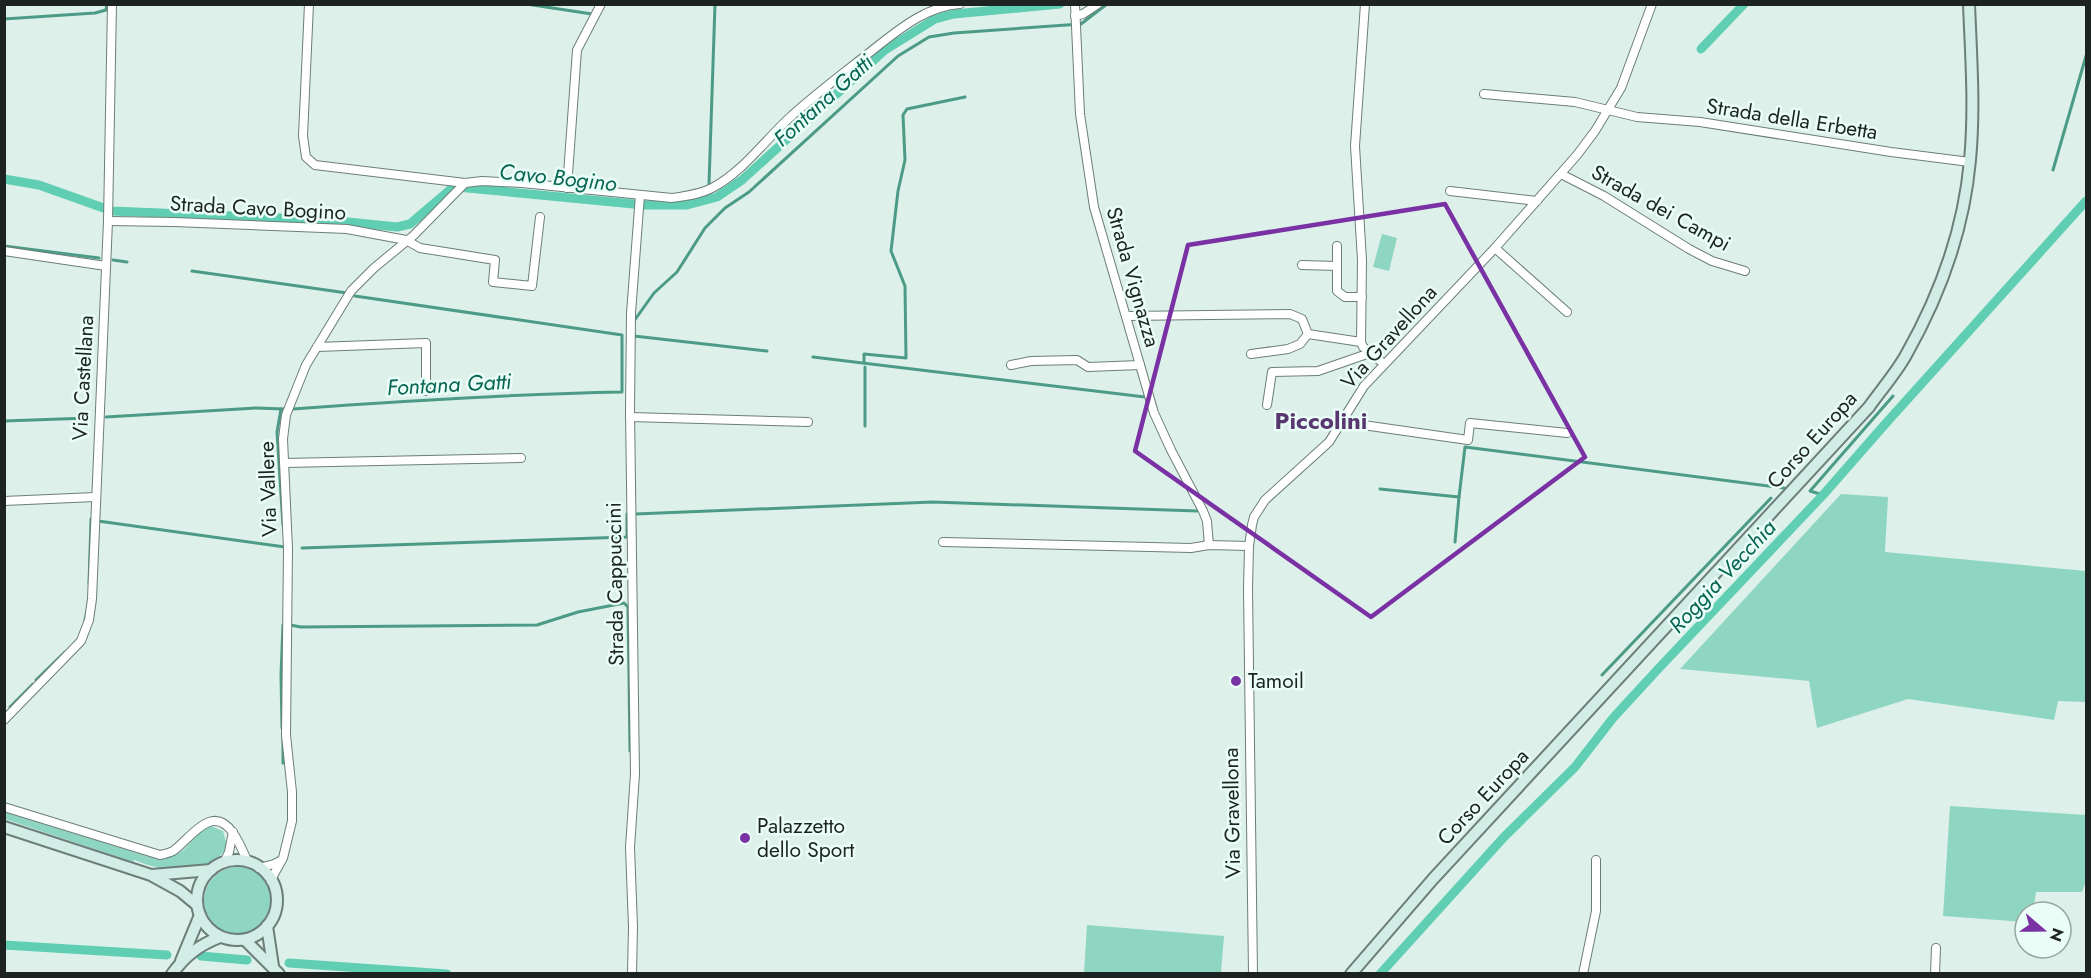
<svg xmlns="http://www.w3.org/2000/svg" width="2091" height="978" font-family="Jost,sans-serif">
	<rect width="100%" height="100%" fill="#ddf0ea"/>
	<g fill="#8ed6c1">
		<polygon points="1382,234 1397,238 1389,271 1373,267"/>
		<polygon points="1841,494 1888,497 1885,552 2086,571 2086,702 2058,701 2054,720 1908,699 1817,728 1809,681 1680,669"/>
		<polygon points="1950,806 2086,815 2086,881 2082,892 2036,892 2033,912 2025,912 2025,922 1943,916"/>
		<path d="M5,812l145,45c42,4 33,-19 61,-31l12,5 4,15c-8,20 -40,25 -60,23 -11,-1 -22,-5 -33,-9l-1,2 -128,-43z"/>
		<circle cx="238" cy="901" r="34"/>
		<polygon points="1087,925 1224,936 1221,973 1084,973"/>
	</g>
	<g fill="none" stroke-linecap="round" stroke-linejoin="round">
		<g stroke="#4c9b87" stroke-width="3">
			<polyline points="526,4 592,14"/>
			<polyline points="4,19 95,13 106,10 107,4"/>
			<polyline points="2053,170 2086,56"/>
			<polyline points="709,184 715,4"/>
			<polyline points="4,246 99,258"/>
			<polyline points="113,260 127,262"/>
			<polyline points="192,271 347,293"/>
			<polyline points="634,321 654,293 677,272 705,228 725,208 749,192 898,56 929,37 954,33 1081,24 1107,4"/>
			<polyline points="634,333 634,336 767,351"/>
			<polyline points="813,357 1145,397"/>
			<polyline points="864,362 864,354 906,358 905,286 891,251 898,191 905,160 903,115 907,109 965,97"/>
			<polyline points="865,367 865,426"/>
			<polyline points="281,409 277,432 283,525"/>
			<path d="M293,409c110,-8 219,-15 329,-17v-57l-267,-39"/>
			<polyline points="106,417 256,408 284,409"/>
			<polyline points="4,421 89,418"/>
			<polyline points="1380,489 1459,497 1465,447 1784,488"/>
			<polyline points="1823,495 1810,491 1893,396"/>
			<polyline points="635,514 933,502 1197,511"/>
			<polyline points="98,521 285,547"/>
			<polyline points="1455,542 1459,497"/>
			<polyline points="302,548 627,537 627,514"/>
			<polyline points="89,583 91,519"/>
			<polyline points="84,625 87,611"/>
			<polyline points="290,625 301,627 537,625 578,612 624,603 628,607 630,751"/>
			<polyline points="1602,675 1771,498"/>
			<polyline points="36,680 65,652"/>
			<polyline points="10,707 33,684"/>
			<polyline points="282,728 281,675 283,625"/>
			<polyline points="283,738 283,763"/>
		</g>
		<g stroke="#60ceb3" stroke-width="9">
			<polyline points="1701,49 1744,4"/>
			<polyline points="4,179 39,185 112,211 328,220 397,227 410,224 451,189 457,187 644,205 687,205 717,197 742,180 885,50 935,19 954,14 1060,4"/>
			<polyline points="4,945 167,955"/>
			<polyline points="201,956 247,960"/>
			<polyline points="289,963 447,974"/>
			<polyline points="1380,974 1504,837 1575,767 1613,718 1659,668 1823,495 1887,422 2086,201"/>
		</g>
		<g stroke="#6d7e79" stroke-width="10">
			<g id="minor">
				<path d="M309,4l-6,132 3,21 9,8 150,18 17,-2 40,2 150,15c13,-2 27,-3 40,-10 29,-15 51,-45 75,-68 29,-27 61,-50 92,-75 24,-19 50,-39 81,-41"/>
				<polyline points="1075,4 1080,114 1094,207 1154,413 1171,450 1203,511 1207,521 1209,545"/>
				<polyline points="1365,4 1355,146 1362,260 1361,342 1363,347 1384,364"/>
				<polyline points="1075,16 1083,14 1098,4"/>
				<polyline points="1484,94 1575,102 1637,117 1700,122 1891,152 1970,162"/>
				<polyline points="1561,174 1604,196 1689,249 1712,261 1745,271"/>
				<polyline points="567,188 577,50 601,4"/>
				<polyline points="1450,191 1537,201"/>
				<polyline points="108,221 174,222 347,229 406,240 420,248 495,260 493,282 532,286 540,217"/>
				<polyline points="1495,248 1567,312"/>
				<polyline points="4,251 106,266"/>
				<polyline points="1302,265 1337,266 1337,291 1345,297 1362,297"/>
				<polyline points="1337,266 1337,246"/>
				<polyline points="1126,316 1290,314 1302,319 1308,334 1361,342"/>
				<polyline points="317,347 426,343 426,391"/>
				<polyline points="1251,354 1288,349 1300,344 1308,334"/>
				<polyline points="1011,365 1031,361 1077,360 1088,367 1140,365"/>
				<polyline points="1267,405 1272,372 1318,371 1370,353"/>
				<polyline points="630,417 808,422"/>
				<polyline points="1342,422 1468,440 1470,423 1567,433"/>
				<polyline points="284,463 521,458"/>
				<polyline points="4,501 95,497"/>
				<polyline points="943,542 1191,548 1209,545 1249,546"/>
				<polyline points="4,720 81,641 89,620 92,599 108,221 112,4"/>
				<path d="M4,807l156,48c5,-1 9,-2 13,-4 17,-12 39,-49 60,-18 6,8 10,19 15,29"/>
				<polyline points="224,863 229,852 233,832"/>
				<polyline points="259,868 274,864 280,861"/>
				<polyline points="271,881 274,874 283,858 292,821 292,792 286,735 288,549 283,439 286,415 306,365 351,291 374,268 414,235 465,183"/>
				<polyline points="632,974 633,927 630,847 635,774 630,411 631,313 640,195"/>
				<polyline points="1253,974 1248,589 1249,546 1252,525 1254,517 1265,500 1329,442 1364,386 1495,248 1577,155 1595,131 1621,88 1652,4"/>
				<polyline points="1583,974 1596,911 1596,860"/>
				<polyline points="1935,974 1936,948"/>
			</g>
		</g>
		<g stroke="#6d7e79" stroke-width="14">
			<g id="secondary">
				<polyline points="4,827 151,875 180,891 197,905"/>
				<circle cx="237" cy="900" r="40"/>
				<polyline points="152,875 211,870"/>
				<polyline points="267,926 273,966"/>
				<polyline points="245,940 279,974"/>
				<polyline points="181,961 200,915"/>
				<path d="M172,974c13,-18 27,-29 48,-37"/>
				<path d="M1351,974l82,-95 436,-472c12,-17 27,-34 37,-52 34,-60 58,-126 64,-195 5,-52 1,-104 -1,-156"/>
			</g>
		</g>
		<use href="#minor" stroke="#fff" stroke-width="8"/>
		<use href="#secondary" stroke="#d1ede6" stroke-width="10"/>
	</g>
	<path fill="none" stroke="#7931a4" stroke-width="4.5" stroke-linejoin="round" d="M1445,204l140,253 -214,160 -236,-166 53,-206z"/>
	<g fill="#7931a4" stroke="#eafdf7" stroke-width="2">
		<circle cx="1236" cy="681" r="6"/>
		<circle cx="745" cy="838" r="6"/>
	</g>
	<g text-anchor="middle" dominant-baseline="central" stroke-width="5" stroke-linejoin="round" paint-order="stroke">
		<g font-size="21" fill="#1c2321" stroke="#eafdf7">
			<text transform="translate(1792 119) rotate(9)">Strada della Erbetta</text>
			<text transform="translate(258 208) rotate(3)">Strada Cavo Bogino</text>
			<text transform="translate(1661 208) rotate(29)">Strada dei Campi</text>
			<text transform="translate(1133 277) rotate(74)">Strada Vignazza</text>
			<text transform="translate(1389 337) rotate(-48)">Via Gravellona</text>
			<text transform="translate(83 378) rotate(-87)">Via Castellana</text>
			<text transform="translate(1812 440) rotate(-48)">Corso Europa</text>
			<text transform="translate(268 489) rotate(-92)">Via Vallere</text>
			<text transform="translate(615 584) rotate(-91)">Strada Cappuccini</text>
			<text transform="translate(1483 797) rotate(-47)">Corso Europa</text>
			<text transform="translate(1232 813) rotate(-91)">Via Gravellona</text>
		</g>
		<g font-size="21" fill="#1c2321" stroke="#eafdf7" text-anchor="start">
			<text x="1248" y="681">Tamoil</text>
			<text x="757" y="826">Palazzetto<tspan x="757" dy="24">dello Sport</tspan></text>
		</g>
		<g font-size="22" font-style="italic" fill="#076553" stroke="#eafdf7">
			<text transform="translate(823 100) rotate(-42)">Fontana Gatti</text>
			<text transform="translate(558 177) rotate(6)">Cavo Bogino</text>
			<text transform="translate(449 384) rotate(-3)">Fontana Gatti</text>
			<text transform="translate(1722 576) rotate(-47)">Roggia Vecchia</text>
		</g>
		<g font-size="24" font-weight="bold" fill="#58366f" stroke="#eafdf7">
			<text x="1321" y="420">Piccolini</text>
		</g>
	</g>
	<rect width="2091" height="978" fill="none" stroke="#1c2321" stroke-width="12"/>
	<g transform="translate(2043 930) rotate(110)"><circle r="28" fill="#eafdf7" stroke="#98a6a1" stroke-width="1.5"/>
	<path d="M0-4.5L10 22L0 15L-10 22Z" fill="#7931a4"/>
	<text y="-9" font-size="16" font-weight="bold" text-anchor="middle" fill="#1c2321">N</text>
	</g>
</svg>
